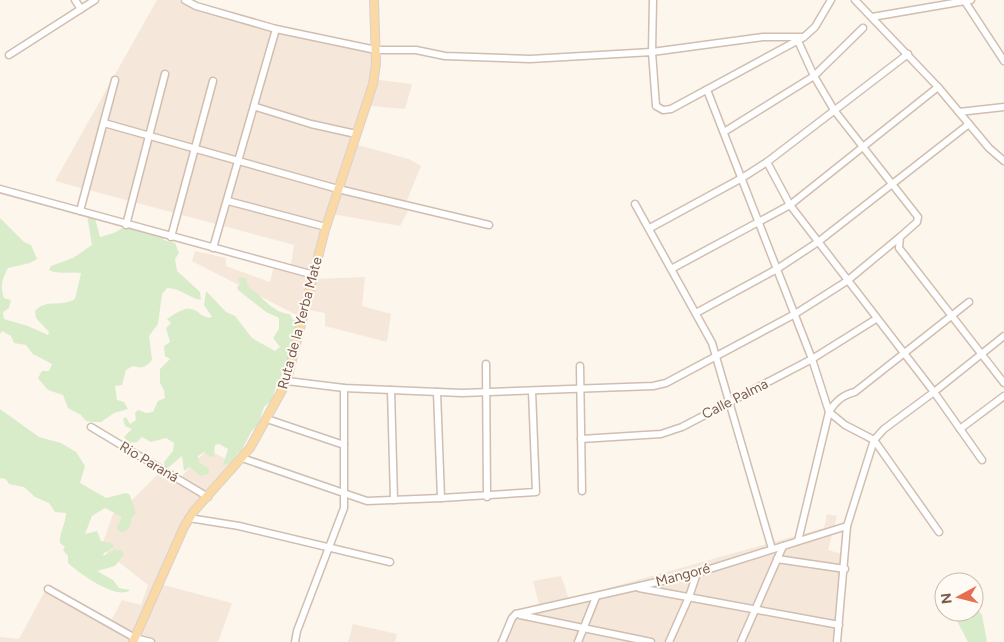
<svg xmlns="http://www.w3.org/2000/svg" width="1004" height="642" font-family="Figtree,sans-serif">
	<rect width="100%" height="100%" fill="#fdf6ec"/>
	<g fill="#f5e8da">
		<polygon points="157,0 178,0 199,11 284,35 372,52 371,79 412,84 405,109 371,106 358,145 409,159 421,166 405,205 410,207 400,226 332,214 316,279 365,277 362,306 391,314 387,342 325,326 325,313 309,310 306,320 192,261 195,251 226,258 226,266 270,282 274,266 290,271 294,245 55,181"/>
		<polygon points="208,449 240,467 194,515 163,585 232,603 218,642 0,642 0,637 19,639 47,587 111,621 122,600 141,605 148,585 101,548 119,497 131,501 159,473 176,482"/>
		<polygon points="827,514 837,516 828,550 849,556 840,642 497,642 511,613 539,604 533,581 561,576 569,599 824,528"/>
		<polygon points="353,624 397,634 395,642 348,642"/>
	</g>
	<g fill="#d8ecc9">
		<path d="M93,211l7,26 14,-4 12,-7 35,7 3,7 11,3 4,10 -4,6 2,12 23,21 1,8c-12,-2 -21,-12 -34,-12l-5,6 -4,30 -9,12 3,24c-6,7 -10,9 -19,6l-7,4 -4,15 -7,1 2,14 7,2 4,7 -14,4 -13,9h-8l-7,-1 -5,-6 -13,-7 -5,-13 -15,-5 -10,-12 4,-7h7l3,-7 -19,-10 -7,-9 -12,-2 -3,-7 -9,-5 -2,3v-116l24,24 7,3 6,14 -7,4 -22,5c-6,11 -8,18 -4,30l7,2 -2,8 -6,4 1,7 24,7 20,9 1,-3 -13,-14 -1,-7c12,-13 25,-3 40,-12 1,-4 6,-25 6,-26 -10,-2 -23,2 -32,-3l2,-4 22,-8 19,-13 -5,-30z"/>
		<path d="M239,277l7,1c1,9 4,11 11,15 8,9 21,21 33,21l3,6 6,-2 -14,59 -9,10 -5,14 -7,6 -6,18 -7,7 -10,20 -3,1 -7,10 -8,2 5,-16 -9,-5 -4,1 -1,11 -4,1 -6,-5 -6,4 1,7 10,5 -1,6 -8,2 -10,-9 -6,4 -2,-15 -13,11 -4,1 -1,-6 9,-11 1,-8 -8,-5 -15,4 -9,-5 -5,5 -8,1 -5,-6 8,-8 -7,-3 -2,-7 3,-2 4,7 6,-4 -1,-7 3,-3 8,3 7,-1 5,-11 7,-3 -1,-8 -4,-7v-14l10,-10 -5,-3 -1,-10 6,-4 -4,-14 5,-5 -4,-4c32,-24 29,2 45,-2l-8,-12 2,-14 20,21 9,4 17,22 23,13 5,-4 -7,-9 6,-9v-11l-13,-6 -28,-22 -1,-3 4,-3 -3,-4z"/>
		<path d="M0,409l39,28 22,6 15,9 9,14 -5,17 26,15 20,-5 4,2 6,18 -5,6c0,7 -2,13 -10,13l-3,-2 -1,-3 5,-10 -17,-9 -13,8 -7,18 12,-3 4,10 11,2 2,4 -10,6 -1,3 12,-7 7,2 2,3 -9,12 -18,5 16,9 6,8 11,2c-13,11 -51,-17 -62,-27v-7l-5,-6 2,-3 -5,-4c-1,-10 6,-20 6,-30l-11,-1 -6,-9 -14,-6 -11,-10 -15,-3 -3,-5 -6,-1z"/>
		<polygon points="974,610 978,610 982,615 987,642 968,642 956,619 960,614 974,612"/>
	</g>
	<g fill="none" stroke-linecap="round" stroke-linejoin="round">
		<g stroke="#d1beb0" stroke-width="9">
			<g id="minor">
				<polyline points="75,0 81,9"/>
				<polyline points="185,0 196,6 276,29 376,50 416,50 445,56 530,59 652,52 656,106 663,110 671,109 804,37 815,27 831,0"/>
				<polyline points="653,0 652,52 763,37 803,37"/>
				<polyline points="855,0 938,87 989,148 1004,161"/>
				<polyline points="964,0 1004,61"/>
				<polyline points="872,17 971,0"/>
				<polyline points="798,41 814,76 834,110 918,217 917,222 900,237 899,248 1004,383"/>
				<polyline points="9,55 95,0"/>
				<polyline points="707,90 812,359 829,412 845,425 874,440 939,532"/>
				<polyline points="256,107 311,124 356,134"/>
				<polyline points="959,112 1004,107"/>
				<polyline points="104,123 338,189 489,225"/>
				<polyline points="724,132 814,76 863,28"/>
				<polyline points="0,189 314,275"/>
				<polyline points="228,201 326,227"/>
				<polyline points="635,204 712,343 772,549"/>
				<polyline points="80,211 115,80"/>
				<polyline points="126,225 165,74"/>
				<polyline points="650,228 742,178 767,162"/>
				<polyline points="171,237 213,81"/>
				<polyline points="213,248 276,29"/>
				<polyline points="673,268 790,205 767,162 908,54"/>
				<polyline points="696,313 777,269 818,242 969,124"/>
				<polyline points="486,364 487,497"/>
				<polyline points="580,366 582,491"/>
				<polyline points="287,381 344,388 462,393 653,386 666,383 795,314 847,281 900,237"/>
				<polyline points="391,390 394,500"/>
				<polyline points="437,392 441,498 536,492 532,391"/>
				<polyline points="267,419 344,445"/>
				<polyline points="91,427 208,497"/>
				<polyline points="960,429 1004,396"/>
				<polyline points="581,439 661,434 682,427 812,359 876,319"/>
				<polyline points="242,458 367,501 441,498"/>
				<polyline points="982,460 934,392 1004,336"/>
				<polyline points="189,518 239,526 390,562"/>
				<path d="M798,541l31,-129c6,-10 13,-17 26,-20l114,-90"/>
				<polyline points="777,559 845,569"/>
				<polyline points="639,588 839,625"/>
				<polyline points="48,589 135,638 151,642"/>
				<polyline points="516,614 697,573 847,526"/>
				<polyline points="520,615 651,642"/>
				<polyline points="295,642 297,631 344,508 344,388"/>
				<polyline points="502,642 512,618 516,614"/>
				<polyline points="578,642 596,597"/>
				<polyline points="669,642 689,597 697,573"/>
				<polyline points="741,642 783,546"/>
				<polyline points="837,642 847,526 874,440 884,429 934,392 790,205 938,87"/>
			</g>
		</g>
		<g stroke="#dad1cd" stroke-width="10">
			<polyline id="major" points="133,642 184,527 194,511 250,448 286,383 325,230 373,84 376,64 374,0"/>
		</g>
		<use href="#minor" stroke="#fff" stroke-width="6"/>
		<use href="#major" stroke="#fbd9a5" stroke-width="8"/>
	</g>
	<g text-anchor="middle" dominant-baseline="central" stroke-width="4" stroke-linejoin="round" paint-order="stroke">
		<g font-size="14" fill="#7a5c4d" stroke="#fffaf3">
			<text transform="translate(300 323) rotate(-75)">Ruta de la Yerba Mate</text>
			<text transform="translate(735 399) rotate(-27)">Calle Palma</text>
			<text transform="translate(149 462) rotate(31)">Rio Paraná</text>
			<text transform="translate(683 575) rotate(-15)">Mangoré</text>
		</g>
	</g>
	<g transform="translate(959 597) rotate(263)"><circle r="24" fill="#fffaf3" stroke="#cabbb1"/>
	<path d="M0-4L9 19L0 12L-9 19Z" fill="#e76f51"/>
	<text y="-8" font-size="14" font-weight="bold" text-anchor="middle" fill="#7a5c4d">N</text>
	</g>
</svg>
